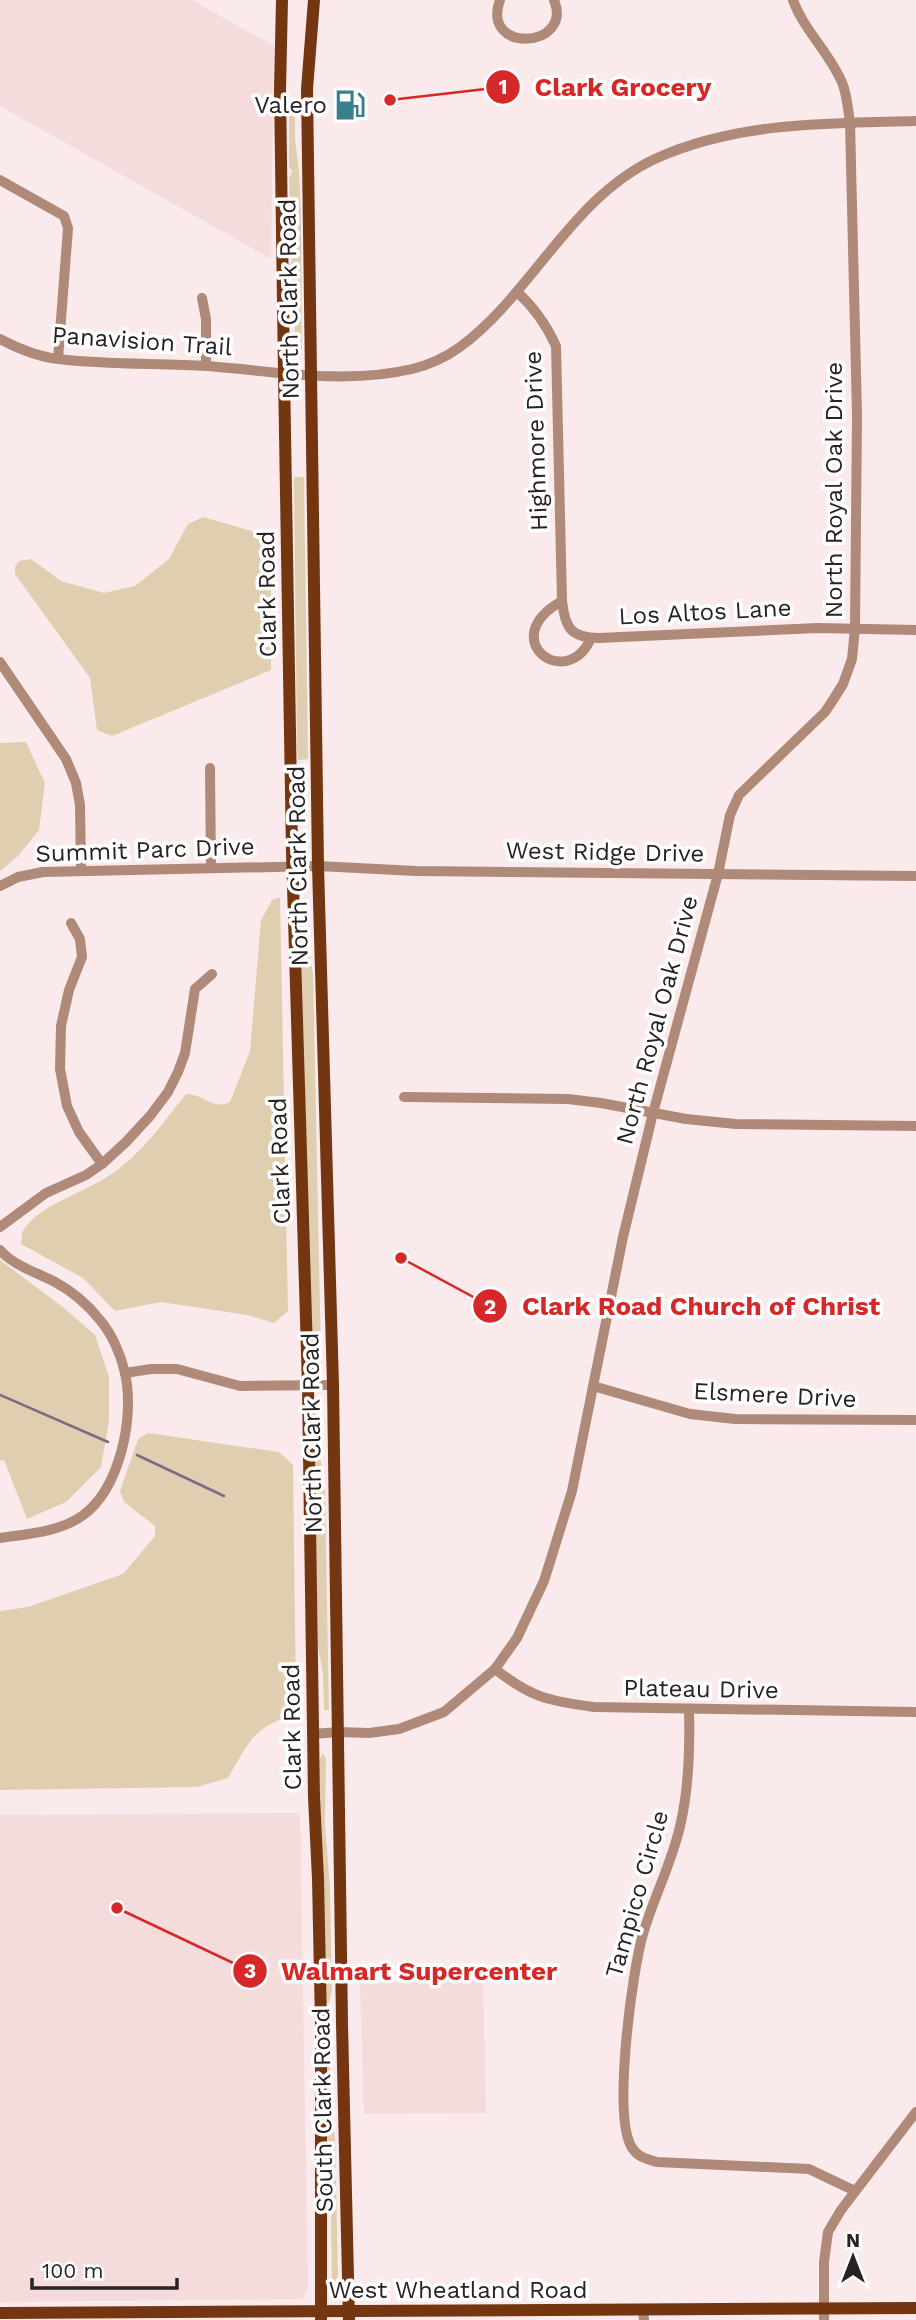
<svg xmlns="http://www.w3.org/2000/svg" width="916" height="2320" font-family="'Work Sans',sans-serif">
	<rect width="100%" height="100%" fill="#fbeaeb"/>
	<g fill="#f4dbdc">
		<polygon points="0,0 192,0 274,46 271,259 0,106"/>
		<polygon points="300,1813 308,2288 302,2299 0,2302 0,1815"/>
		<polygon points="483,1979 486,2113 364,2114 360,1984"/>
	</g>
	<g fill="#e0ceb0">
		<path d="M289,105h5l1,2v31l4,33 2,44 1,140 -6,-2c0,-11 -4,-50 -1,-56 -2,-10 -5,-18 -5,-29 1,-8 3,-9 3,-17l-3,-3v-26l2,-7 -2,-4 -1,-32 3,-8 -3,-5z"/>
		<polygon points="294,477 304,477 308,759 298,760 297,748"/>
		<polygon points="203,517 262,534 271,543 271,670 112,736 97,730 90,678 15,574 15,567 19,561 31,559 61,581 104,593 135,586 169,559 188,524"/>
		<polygon points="26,742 45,783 39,830 18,856 0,871 0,743"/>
		<path d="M280,897l8,414 -14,12 -27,-8 -86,-13 -46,9 -32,-33 -62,-34c1,-5 0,-11 3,-15 18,-25 59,-36 83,-52 33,-21 55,-53 79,-83 17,-1 27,17 44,8l20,-51 11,-131 11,-20z"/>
		<polygon points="301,935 307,935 313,975 321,1356 320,1364 312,1364"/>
		<polygon points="0,1260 64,1308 95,1335 109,1377 109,1421 101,1467 66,1502 27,1519 4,1460 0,1461"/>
		<polygon points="313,1407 317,1407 318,1411 320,1456 325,1491 329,1710 324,1710 323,1674 318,1647"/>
		<path d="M148,1433l131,19 14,13 3,237 -7,15c-37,10 -43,31 -61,61l-31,9 -197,3v-179l28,-4 95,-33 32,-38v-10l-31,-24 -4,-11 18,-52z"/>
		<polygon points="323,1753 326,1759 325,1824 330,1888 332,1990 329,2003 324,2003 318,1840 320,1758"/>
		<polygon points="324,2039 328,2039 329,2043 331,2104 335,2137 338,2276 336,2280 338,2291 332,2291 331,2211 325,2180"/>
	</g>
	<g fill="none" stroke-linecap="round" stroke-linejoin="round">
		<g stroke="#7b6c85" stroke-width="2.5">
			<polyline points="0,1395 108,1442"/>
			<polyline points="137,1455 224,1496"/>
		</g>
		<g stroke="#af8a78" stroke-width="10">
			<path d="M500,0c-20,54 74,49 54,0"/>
			<polyline points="0,180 64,216 68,228 58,359"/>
			<path d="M517,292c18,16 29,32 39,54l6,255c3,27 9,37 37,37l219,-10 98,2"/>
			<polyline points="202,298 206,319 206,366"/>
			<path d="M0,339c19,10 38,18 59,20 49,6 99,4 148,7 67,5 138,19 205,3 17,-4 34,-12 48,-22 73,-54 111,-150 197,-189 80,-36 172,-35 259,-37"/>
			<path d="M562,601c-68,38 5,92 29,37"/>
			<polyline points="0,662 66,759 76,783 80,805 81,871"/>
			<polyline points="210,768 211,868"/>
			<polyline points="0,886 18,877 43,872 318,866 416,871 916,876"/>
			<polyline points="71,923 80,939 82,957 69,990 61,1026 60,1069 67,1106 79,1132 102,1164"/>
			<polyline points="404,1097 568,1099 601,1103 686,1119 736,1124 916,1126"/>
			<polyline points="0,1227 46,1193 86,1175 102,1164 126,1142 150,1116 168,1092 178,1072 185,1053 195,989 212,974"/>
			<path d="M0,1250c14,16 36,22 55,32 17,9 33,23 45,38 12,14 21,35 25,53 10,44 -5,116 -43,143 -23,16 -55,18 -82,22"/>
			<polyline points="125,1373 151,1369 177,1369 240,1386 333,1385"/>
			<polyline points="593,1386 690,1414 735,1419 916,1420"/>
			<path d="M495,1669c37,29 54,32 99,38l322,5"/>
			<path d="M689,1710c1,38 0,76 -8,112 -8,39 -27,74 -38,112 -11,38 -30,179 -12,212 6,11 15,13 26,16l152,7 46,22"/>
			<path d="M313,1734l25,-2 31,1 30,-4 45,-17 51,-43 22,-31 27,-57 28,-90 51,-254 30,-124 65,-239 12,-59 9,-20 86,-83 8,-12 10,-16 9,-25 3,-31 2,-213 -7,-293c-2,-12 -3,-26 -7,-37 -12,-31 -39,-54 -50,-85"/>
			<polyline points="643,2309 644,2320"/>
			<polyline points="824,2320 824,2262 828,2232 841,2210 916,2112"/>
		</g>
		<g stroke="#743611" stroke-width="12">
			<polyline points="282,0 280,89 284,373 292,852 308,1386 314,1797 318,1879 321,2024 321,2320"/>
			<polyline points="314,0 307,89 311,375 318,866 333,1385 342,2024 349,2320"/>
			<polyline points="0,2313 916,2308"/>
		</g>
	</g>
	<defs>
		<g id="fuel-bare" transform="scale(2.415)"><path d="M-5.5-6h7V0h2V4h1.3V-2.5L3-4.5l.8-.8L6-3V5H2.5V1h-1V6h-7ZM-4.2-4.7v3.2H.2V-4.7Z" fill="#3a808c" stroke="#fff" stroke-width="2.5" paint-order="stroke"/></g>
	</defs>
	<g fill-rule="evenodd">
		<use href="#fuel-bare" x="350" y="105"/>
	</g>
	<g text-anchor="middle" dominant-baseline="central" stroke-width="7" stroke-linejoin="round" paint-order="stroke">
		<g font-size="24" fill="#282222" stroke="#fff" text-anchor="end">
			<text x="327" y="105">Valero</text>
		</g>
		<g font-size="24" fill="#282222" stroke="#fff">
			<text transform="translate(289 299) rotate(-91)">North Clark Road</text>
			<text transform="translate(142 341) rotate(4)">Panavision Trail</text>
			<text transform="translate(536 441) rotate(-92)">Highmore Drive</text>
			<text transform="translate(834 490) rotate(-90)">North Royal Oak Drive</text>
			<text transform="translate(267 594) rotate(-91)">Clark Road</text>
			<text transform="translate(705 612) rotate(-3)">Los Altos Lane</text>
			<text transform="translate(145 850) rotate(-2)">Summit Parc Drive</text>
			<text transform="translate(605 852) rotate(1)">West Ridge Drive</text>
			<text transform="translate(298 866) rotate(-91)">North Clark Road</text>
			<text transform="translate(657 1020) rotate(-75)">North Royal Oak Drive</text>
			<text transform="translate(280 1161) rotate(-92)">Clark Road</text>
			<text transform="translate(775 1395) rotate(3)">Elsmere Drive</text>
			<text transform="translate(312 1433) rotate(-91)">North Clark Road</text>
			<text transform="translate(701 1689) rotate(1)">Plateau Drive</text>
			<text transform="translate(292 1727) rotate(-91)">Clark Road</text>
			<text transform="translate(637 1894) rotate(-74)">Tampico Circle</text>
			<text transform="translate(323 2110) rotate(-91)">South Clark Road</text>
			<text x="458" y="2290">West Wheatland Road</text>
		</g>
	</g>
	<path fill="none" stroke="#d62828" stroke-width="2.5" d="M390 100L503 87M401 1258L490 1306M117 1908L250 1971"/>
	<g fill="#d62828" stroke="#fff" stroke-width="2.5">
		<circle cx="390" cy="100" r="7"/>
		<circle cx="401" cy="1258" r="7"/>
		<circle cx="117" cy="1908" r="7"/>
		<circle cx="503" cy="87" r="18"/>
		<circle cx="490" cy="1306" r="18"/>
		<circle cx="250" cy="1971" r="18"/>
	</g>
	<g font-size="21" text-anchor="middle" font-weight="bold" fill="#fff">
		<text x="503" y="94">1</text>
		<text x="490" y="1314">2</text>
		<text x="250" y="1978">3</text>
	</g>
	<g font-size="26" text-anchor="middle" font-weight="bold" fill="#d62828" stroke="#fff" stroke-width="7" stroke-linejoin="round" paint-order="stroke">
		<text x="623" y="96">Clark Grocery</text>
		<text x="701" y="1315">Clark Road Church of Christ</text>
		<text x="419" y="1980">Walmart Supercenter</text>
	</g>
	<g transform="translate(853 2257)" stroke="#ffffff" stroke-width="5" paint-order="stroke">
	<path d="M0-5L12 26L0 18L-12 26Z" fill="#282222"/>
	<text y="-10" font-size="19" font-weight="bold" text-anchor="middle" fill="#282222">N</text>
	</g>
	<path d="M32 2278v10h145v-10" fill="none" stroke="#282222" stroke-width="3.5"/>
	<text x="42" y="2278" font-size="21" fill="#282222" stroke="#ffffff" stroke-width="5" paint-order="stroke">100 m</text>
</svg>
